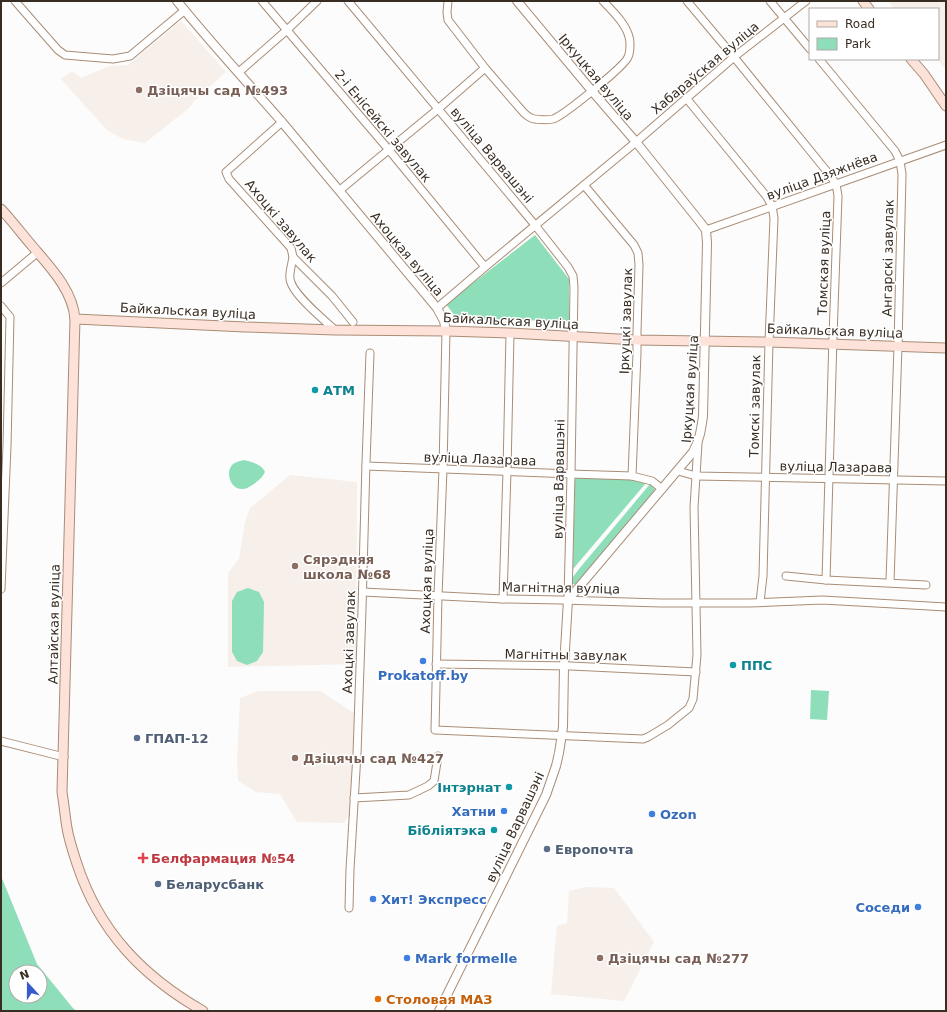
<svg xmlns="http://www.w3.org/2000/svg" width="947" height="1012" font-family="'DejaVu Sans',sans-serif">
	<rect width="100%" height="100%" fill="#fcfcfc"/>
	<g fill="#f7efe9">
		<polygon points="888,1 946,1 946,70 937,59 938,59 938,9 894,9"/>
		<polygon points="181,21 226,72 194,101 190,107 145,143 123,139 107,130 61,79 72,71 81,78 110,66 128,65"/>
		<polygon points="290,475 357,482 356,664 228,667 228,573 239,559 245,523 250,508"/>
		<polygon points="259,691 320,691 354,713 352,810 344,823 297,822 280,794 256,792 238,781 237,762 240,698"/>
		<polygon points="585,887 614,888 654,942 624,1001 551,994 557,925 567,924 569,891"/>
	</g>
	<g fill="#8edeba" fill-rule="evenodd">
		<polygon points="535,235 569,279 569,321 457,319 446,304"/>
		<path d="M244,460c7,2 18,4 21,12 -3,6 -6,8 -11,12 -4,2 -7,5 -11,5 -12,1 -18,-16 -11,-24 3,-3 8,-4 12,-5z"/>
		<polygon points="579,477 632,478 646,483 573,569 575,480 576,478"/>
		<polygon points="650,484 655,490 576,584 572,584 573,577 579,569"/>
		<polygon points="248,588 259,592 264,602 263,652 257,661 247,665 237,661 232,652 232,601 237,592"/>
		<polygon points="811,690 829,691 827,720 810,719"/>
		<path d="M1,876l36,88 35,43 4,4h-75zM16,972h24v24h-24z"/>
	</g>
	<g fill="none" stroke-linecap="round" stroke-linejoin="round">
		<g stroke="#a98d76" stroke-width="9">
			<g id="minor">
				<polyline points="15,1 58,50 65,55 113,59 130,56 185,10"/>
				<polyline points="262,1 389,150 485,267"/>
				<polyline points="348,1 535,225 568,267 573,276 574,287 571,474 568,600"/>
				<path d="M448,1l-1,11 1,8 37,48 39,45c2,2 5,4 7,5 4,2 18,2 22,1 10,-3 72,-53 75,-62 2,-4 2,-9 2,-13 0,-17 -16,-31 -27,-43"/>
				<polyline points="687,1 734,57 829,174 836,184 838,196 833,337 826,580"/>
				<polyline points="770,1 810,49"/>
				<polyline points="819,59 895,151 900,161 902,174 898,346 890,582"/>
				<polyline points="239,72 287,30 317,1"/>
				<polyline points="687,99 767,197 772,206 774,218 769,342 763,576 760,602"/>
				<polyline points="282,122 226,172 229,179 291,248 293,257 332,296 353,322"/>
				<polyline points="584,185 634,245 638,253 639,265 637,332 637,353 632,476"/>
				<polyline points="340,190 438,109 485,68"/>
				<polyline points="706,230 946,145"/>
				<path d="M293,257c-1,7 -4,15 -3,22 2,15 33,40 45,51"/>
				<polyline points="1,283 38,252"/>
				<polyline points="1,306 10,317 7,446 1,589"/>
				<polyline points="437,308 485,267 636,142 734,57 806,1"/>
				<polyline points="446,331 443,469 438,596 435,730 643,739 648,737 668,725 689,708 693,699 697,655 694,507 696,476 698,443"/>
				<polyline points="366,466 571,474 632,476 652,481 662,489"/>
				<polyline points="678,471 696,476 946,481"/>
				<polyline points="786,576 826,580 926,585"/>
				<polyline points="363,592 503,599 561,600 661,603 750,603 822,600 876,603 946,607"/>
				<polyline points="503,599 507,471 510,333"/>
				<polyline points="436,664 571,666 696,672"/>
				<polyline points="1,741 64,757"/>
				<polyline points="354,798 409,795 428,786 434,781 438,756"/>
				<polyline points="349,908 350,869 357,754 362,609 366,463 370,353"/>
			</g>
		</g>
		<g stroke="#a98d76" stroke-width="10">
			<g id="tertiary">
				<path d="M177,1c34,42 70,81 105,121 52,62 104,124 155,186l7,13 2,10"/>
				<path d="M439,1011l107,-216 10,-29 3,-13 4,-26 1,-61 4,-66 125,-148c7,-13 8,-22 10,-36l4,-173 -1,-13 -6,-8 -64,-80 -44,-51 -75,-90"/>
			</g>
		</g>
		<g stroke="#a98d76" stroke-width="11">
			<g id="secondary">
				<polyline points="863,1 869,9"/>
				<polyline points="911,59 924,74 946,106"/>
				<path d="M1,209c11,12 21,25 32,38 18,21 40,44 42,72l-13,473c2,12 3,24 5,36 2,12 6,24 10,36 22,67 65,112 126,147"/>
				<polyline points="75,319 245,327 335,330 446,331 510,333 637,340 769,342 946,348"/>
			</g>
		</g>
		<use href="#minor" stroke="#fff" stroke-width="7"/>
		<use href="#tertiary" stroke="#fff" stroke-width="8"/>
		<use href="#secondary" stroke="#fde2da" stroke-width="9"/>
	</g>
	<g fill="#8d6e63" stroke="#fff" stroke-width="1.5">
		<circle cx="139" cy="90" r="4"/>
		<circle cx="295" cy="566" r="4"/>
		<circle cx="295" cy="758" r="4"/>
		<circle cx="600" cy="958" r="4"/>
	</g>
	<g fill="#0f9aa8" stroke="#fff" stroke-width="1.5">
		<circle cx="315" cy="390" r="4"/>
		<circle cx="733" cy="665" r="4"/>
		<circle cx="509" cy="787" r="4"/>
		<circle cx="494" cy="830" r="4"/>
	</g>
	<g fill="#3f7fe0" stroke="#fff" stroke-width="1.5">
		<circle cx="423" cy="661" r="4"/>
		<circle cx="504" cy="811" r="4"/>
		<circle cx="652" cy="814" r="4"/>
		<circle cx="373" cy="899" r="4"/>
		<circle cx="918" cy="907" r="4"/>
		<circle cx="407" cy="958" r="4"/>
	</g>
	<g fill="#5c6f8a" stroke="#fff" stroke-width="1.5">
		<circle cx="137" cy="738" r="4"/>
		<circle cx="547" cy="849" r="4"/>
		<circle cx="158" cy="884" r="4"/>
	</g>
	<path fill="#e0444e" stroke="#fff" stroke-width="1.5" d="M141 852h4v4h4v4h-4v4h-4v-4h-4v-4h4z"/>
	<circle fill="#e8710a" stroke="#fff" stroke-width="1.5" cx="378" cy="999" r="4"/>
	<g text-anchor="middle" dominant-baseline="central" stroke-width="3" stroke-linejoin="round" paint-order="stroke">
		<g font-size="13" fill="#382d23" stroke="#fff">
			<text transform="translate(705 68) rotate(-40)">Хабараўская вуліца</text>
			<text transform="translate(596 77) rotate(50)">Іркуцкая вуліца</text>
			<text transform="translate(383 126) rotate(50)">2-і Енісейскі завулак</text>
			<text transform="translate(492 155) rotate(50)">вуліца Варвашэні</text>
			<text transform="translate(822 176) rotate(-20)">вуліца Дзяжнёва</text>
			<text transform="translate(281 221) rotate(50)">Ахоцкі завулак</text>
			<text transform="translate(407 254) rotate(50)">Ахоцкая вуліца</text>
			<text transform="translate(888 258) rotate(-89)">Ангарскі завулак</text>
			<text transform="translate(824 263) rotate(-88)">Томская вуліца</text>
			<text transform="translate(188 311) rotate(3)">Байкальская вуліца</text>
			<text transform="translate(511 321) rotate(3)">Байкальская вуліца</text>
			<text transform="translate(626 321) rotate(-88)">Іркуцкі завулак</text>
			<text transform="translate(835 331) rotate(2)">Байкальская вуліца</text>
			<text transform="translate(690 389) rotate(-86)">Іркуцкая вуліца</text>
			<text transform="translate(755 406) rotate(-89)">Томскі завулак</text>
			<text transform="translate(480 459) rotate(2)">вуліца Лазарава</text>
			<text transform="translate(836 467) rotate(1)">вуліца Лазарава</text>
			<text transform="translate(559 479) rotate(-89)">вуліца Варвашэні</text>
			<text transform="translate(427 581) rotate(-88)">Ахоцкая вуліца</text>
			<text transform="translate(561 588) rotate(1)">Магнітная вуліца</text>
			<text transform="translate(54 624) rotate(-89)">Алтайская вуліца</text>
			<text transform="translate(349 642) rotate(-88)">Ахоцкі завулак</text>
			<text transform="translate(566 655) rotate(1)">Магнітны завулак</text>
			<text transform="translate(515 827) rotate(-65)">вуліца Варвашэні</text>
		</g>
		<g font-size="13" font-weight="bold" fill="#785e54" stroke="#fff" text-anchor="start">
			<text x="147" y="90">Дзіцячы сад №493</text>
			<text x="303" y="559">Сярэдняя<tspan x="303" dy="15">школа №68</tspan></text>
			<text x="303" y="758">Дзіцячы сад №427</text>
			<text x="608" y="958">Дзіцячы сад №277</text>
		</g>
		<g font-size="13" font-weight="bold" fill="#0d838f" stroke="#fff" text-anchor="start">
			<text x="323" y="390">АТМ</text>
			<text x="741" y="665">ППС</text>
			<text x="501" y="787" text-anchor="end">Інтэрнат</text>
			<text x="486" y="830" text-anchor="end">Бібліятэка</text>
		</g>
		<g font-size="13" font-weight="bold" fill="#366cbe" stroke="#fff" text-anchor="start">
			<text x="423" y="675" text-anchor="middle">Prokatoff.by</text>
			<text x="496" y="811" text-anchor="end">Хатни</text>
			<text x="660" y="814">Ozon</text>
			<text x="381" y="899">Хит! Экспресс</text>
			<text x="910" y="907" text-anchor="end">Соседи</text>
			<text x="415" y="958">Mark formelle</text>
		</g>
		<g font-size="13" font-weight="bold" fill="#4e5e75" stroke="#fff" text-anchor="start">
			<text x="145" y="738">ГПАП-12</text>
			<text x="555" y="849">Европочта</text>
			<text x="166" y="884">Беларусбанк</text>
		</g>
		<g font-size="13" font-weight="bold" fill="#be3a42" stroke="#fff" text-anchor="start">
			<text x="151" y="858">Белфармация №54</text>
		</g>
		<g font-size="13" font-weight="bold" fill="#c56008" stroke="#fff" text-anchor="start">
			<text x="386" y="999">Столовая МАЗ</text>
		</g>
	</g>
	<rect width="947" height="1012" fill="none" stroke="#382d23" stroke-width="4"/>
	<rect x="809" y="8" width="130" height="52" fill="#ffffff" stroke="#afaba7"/>
	<rect x="817" y="21" width="20" height="6" fill="#fde2da" stroke="#afaba7"/>
	<text x="845" y="28" font-size="12" fill="#382d23">Road</text>
	<rect x="817" y="38" width="20" height="12" fill="#8edeba" stroke="#afaba7"/>
	<text x="845" y="48" font-size="12" fill="#382d23">Park</text>
	<g transform="translate(28 984) rotate(339)"><circle r="19" fill="#ffffff" stroke="#afaba7"/>
	<path d="M0-3L7 15L0 10L-7 15Z" fill="#375acb"/>
	<text y="-6" font-size="11" font-weight="bold" text-anchor="middle" fill="#382d23">N</text>
	</g>
</svg>
